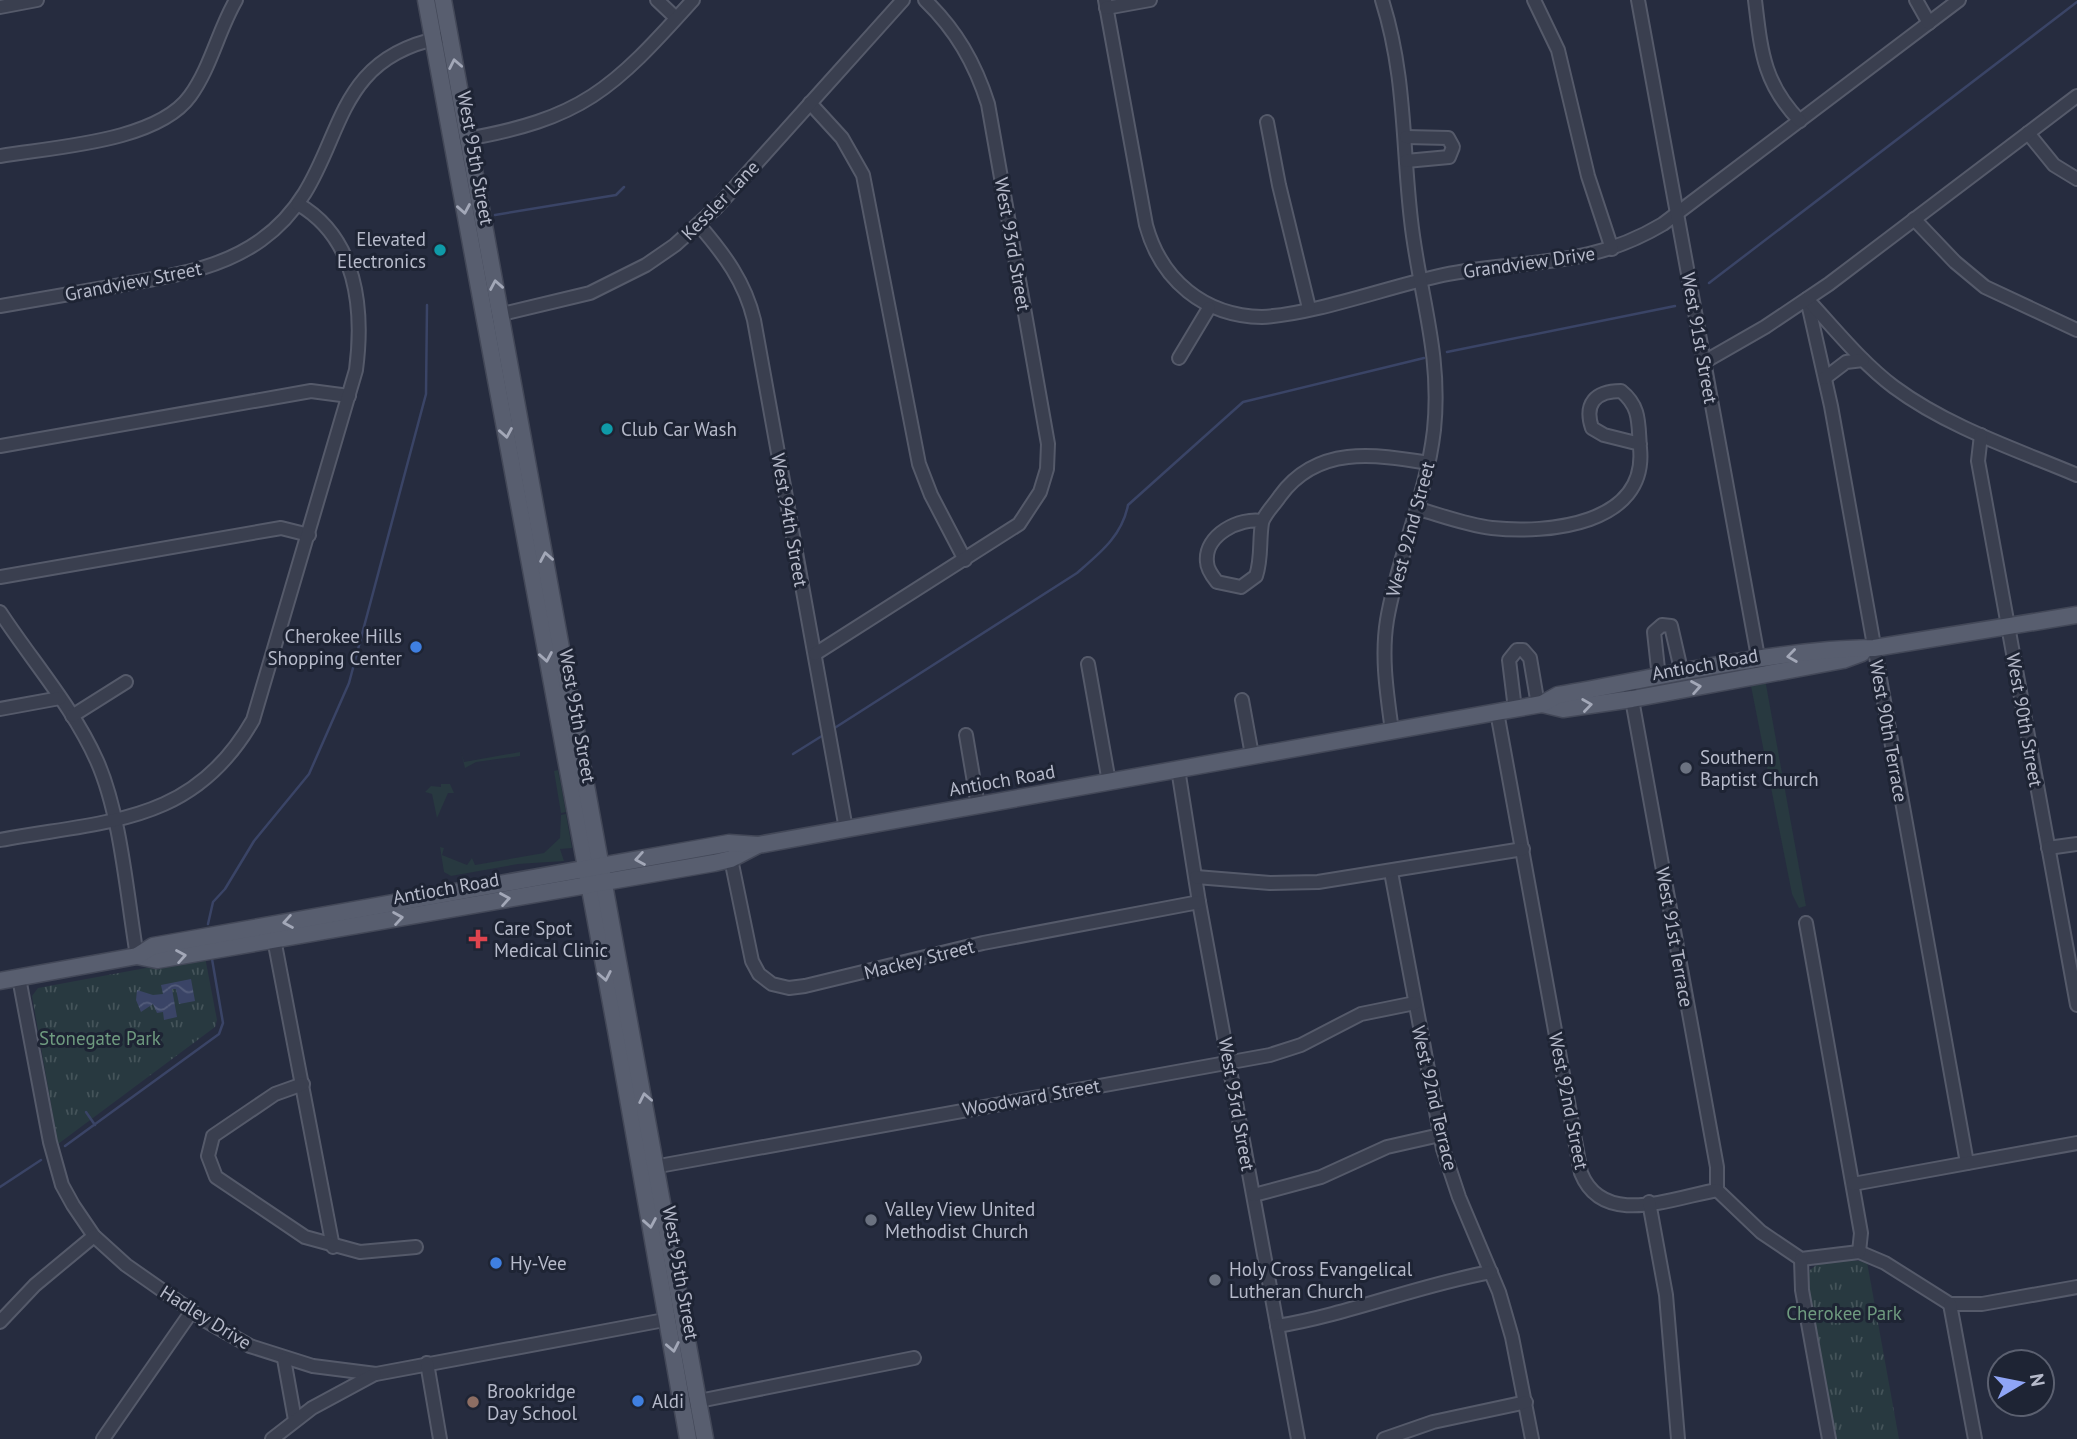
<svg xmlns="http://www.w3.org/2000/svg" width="2077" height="1439" font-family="'PT Sans',sans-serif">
	<defs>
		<pattern id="park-tufts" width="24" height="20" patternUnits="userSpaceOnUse" patternTransform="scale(1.75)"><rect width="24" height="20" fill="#283940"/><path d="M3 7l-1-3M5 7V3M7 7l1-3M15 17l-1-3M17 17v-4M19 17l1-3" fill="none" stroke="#45545a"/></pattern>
		<pattern id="water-waves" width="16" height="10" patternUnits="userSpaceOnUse" patternTransform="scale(1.75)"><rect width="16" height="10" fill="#3a4466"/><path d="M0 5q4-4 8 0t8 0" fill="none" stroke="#545d7b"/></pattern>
	</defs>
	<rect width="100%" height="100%" fill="#262c3f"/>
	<g fill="#283940">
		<polygon points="1765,679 1806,906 1799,908 1792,894 1750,681"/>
		<polygon points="461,752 464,762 520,752 520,756 476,762 465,768"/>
		<polygon points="558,770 566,812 561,813 554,771"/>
		<polygon points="441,784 450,784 454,793 448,793 437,818 432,794 425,792 431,786 441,787"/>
		<polygon points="566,814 572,848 560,849 564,861 518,864 451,876 444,872 440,847 444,848 442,855 467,865 472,858 475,865 544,853 560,838 561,815"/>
	</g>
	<g fill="url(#park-tufts)">
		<polygon points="205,957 217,1020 215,1027 58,1144 32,996 38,988"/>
		<polygon points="1843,1259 1867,1262 1899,1439 1835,1439 1806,1273 1819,1263"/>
	</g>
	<polygon fill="url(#water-waves)" points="191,979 195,1001 179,1004 176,989 172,989 177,1017 164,1020 163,1012 157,1013 153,1004 141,1012 136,1000 137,990 153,995 163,994 161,985"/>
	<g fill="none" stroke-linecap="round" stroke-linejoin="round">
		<g stroke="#3a4466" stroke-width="2.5">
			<polyline points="495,215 616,195 624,187"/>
			<polyline points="1709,283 2077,2"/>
			<polyline points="1447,352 1675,306"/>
			<path d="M833,729l244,-156c23,-20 45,-37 51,-68l115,-103 181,-44"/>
			<polyline points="793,754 825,734"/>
			<polyline points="208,924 213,902 225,889 254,841 309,774 349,683 426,394 427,305"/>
			<polyline points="86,1112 95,1125"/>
			<polyline points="65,1146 219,1034 223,1023 212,959"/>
			<polyline points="0,1187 41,1160"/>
		</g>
		<g stroke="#555a6a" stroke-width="16">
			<g id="minor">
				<polyline points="657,0 676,18"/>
				<path d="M1105,0l41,225c15,55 58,91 116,92 54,-3 125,-30 181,-42 82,-17 143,-5 220,-51l296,-224"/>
				<path d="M1382,0c24,76 20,143 29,220 8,74 31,132 23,210 -8,68 -36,125 -47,190 -6,37 0,74 5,111"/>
				<polyline points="1534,0 1558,50 1588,176 1612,249"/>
				<polyline points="1638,0 1760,668"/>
				<path d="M1755,0c6,50 8,83 45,121"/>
				<polyline points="1916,0 1929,23"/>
				<polyline points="0,7 37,0"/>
				<polyline points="1106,8 1150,0"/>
				<polyline points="810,103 842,138 863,175 919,464 931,495 965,560"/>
				<polyline points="1267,122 1279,185 1309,308"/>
				<polyline points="2028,133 2054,165 2077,179"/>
				<polyline points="1406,137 1448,138 1453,147 1449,157 1406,161"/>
				<path d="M461,140c122,-21 151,-50 232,-140"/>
				<path d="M0,156c53,-9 157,-14 190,-60 21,-29 28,-65 46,-96"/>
				<polyline points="1914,219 1955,262 1985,287 2077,330"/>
				<path d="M699,225c25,29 46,57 55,95l92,509"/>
				<polyline points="1807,299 1831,406 1967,1163"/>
				<path d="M1807,299c28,30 54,63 87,88 54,40 121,62 183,88"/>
				<path d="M0,306c40,-7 80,-14 121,-21 49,-9 98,-15 140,-45 91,-65 53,-176 178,-202"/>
				<polyline points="494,316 590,293 646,265 675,245 717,207 903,0"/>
				<polyline points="1179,358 1209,308"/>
				<polyline points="1704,362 1765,327 1829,284 2077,96"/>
				<polyline points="1825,378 1846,362 1863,360"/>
				<polyline points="1981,435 1978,461 2077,1005"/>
				<polyline points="0,446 311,391 349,396"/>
				<path d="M1419,509c24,7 48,16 73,19 55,6 156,-3 148,-80 -2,-24 1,-41 -19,-57 -26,0 -37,13 -29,37l12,7 36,9"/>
				<path d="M1262,521c-22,-4 -58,14 -55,41 0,7 6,15 10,20l24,5 15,-11c6,-18 3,-35 6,-53 2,-9 13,-19 18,-27 37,-51 94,-42 149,-33"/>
				<polyline points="0,577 281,528 309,535"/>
				<path d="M0,612c32,49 73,95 97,149 24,54 30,136 40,195"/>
				<path d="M815,654l204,-130 21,-32 7,-23 1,-25 -60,-340c-13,-41 -32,-74 -63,-104"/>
				<polyline points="1088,664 1109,782"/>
				<polyline points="1659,678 1654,632 1662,625 1671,626 1682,674"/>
				<polyline points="1629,683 1717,1167 1717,1190"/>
				<polyline points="1242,700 1252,755"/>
				<polyline points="0,709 60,698"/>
				<polyline points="1515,709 1509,660 1517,650 1523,650 1530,658 1538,705"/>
				<path d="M1497,712l84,461c22,55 91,25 136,17l44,42 40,27 58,-7 26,11 65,41h32l95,-17"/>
				<polyline points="72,716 126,682"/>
				<polyline points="966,735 978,806"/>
				<polyline points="1178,769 1199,902 1298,1439"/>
				<path d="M0,840c107,-20 193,-15 253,-120l103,-350c8,-61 1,-132 -58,-166"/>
				<polyline points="2048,848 2077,844"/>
				<polyline points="731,859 752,961 759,974 772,984 789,988 805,986 983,943 1199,902"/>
				<polyline points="1391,872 1443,1149 1459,1197 1499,1292 1512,1337 1532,1439"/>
				<polyline points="1196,877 1270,883 1318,882 1523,849"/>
				<polyline points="1806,923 1861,1233 1859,1252"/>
				<polyline points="274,939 333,1247"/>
				<polyline points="19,978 50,1142 62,1185 73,1205 94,1236 126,1265 206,1321 250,1346 313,1366 376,1374 675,1318"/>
				<polyline points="303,1084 275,1094 213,1136 208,1156 216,1177 305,1237 360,1252 416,1247"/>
				<polyline points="648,1168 1270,1055 1301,1045 1361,1014 1415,1003"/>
				<polyline points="1853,1184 2077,1143"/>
				<polyline points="1254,1195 1321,1177 1387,1147 1440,1135"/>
				<polyline points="1649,1202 1666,1295 1678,1439"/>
				<polyline points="1801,1259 1802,1290 1829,1439"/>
				<polyline points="1950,1304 1975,1439"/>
				<polyline points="0,1322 35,1285 94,1236"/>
				<path d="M1277,1326c73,-12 141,-41 214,-54"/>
				<polyline points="284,1359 295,1420"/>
				<polyline points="427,1363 440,1439"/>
				<polyline points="689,1403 914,1358"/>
				<polyline points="103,1439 192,1311"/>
				<polyline points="272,1439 312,1408 375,1374"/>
				<polyline points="1384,1439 1433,1422 1526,1402"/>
			</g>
		</g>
		<g stroke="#434858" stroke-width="19">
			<g id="major">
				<polyline points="426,0 616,1030 688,1439"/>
				<polyline points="443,0 705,1439"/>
				<polyline points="1542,704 1563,709 1632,699 1843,660 1862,653"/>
				<polyline points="137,956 157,960 714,863 731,859 758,845"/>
				<path d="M0,981l137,-25 16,-10 576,-103 29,2 88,-16 651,-117 45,-8 16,-9c100,-17 216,-46 316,-47l203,-33"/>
			</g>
		</g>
		<use href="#minor" stroke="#3a3f4f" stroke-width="12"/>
		<use href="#major" stroke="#585e6f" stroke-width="16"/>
	</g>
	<defs><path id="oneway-chevron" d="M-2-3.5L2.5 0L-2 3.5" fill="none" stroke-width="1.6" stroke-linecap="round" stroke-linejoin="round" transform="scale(1.75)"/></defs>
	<g stroke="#a3a8b8">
		<use href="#oneway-chevron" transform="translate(455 64) rotate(-101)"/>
		<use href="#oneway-chevron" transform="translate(464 209) rotate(80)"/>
		<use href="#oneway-chevron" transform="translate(496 285) rotate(-100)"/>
		<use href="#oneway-chevron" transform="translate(506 433) rotate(80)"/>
		<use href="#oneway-chevron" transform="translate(546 557) rotate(-100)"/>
		<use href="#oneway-chevron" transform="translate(1792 656) rotate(172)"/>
		<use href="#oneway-chevron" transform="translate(546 657) rotate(80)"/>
		<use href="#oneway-chevron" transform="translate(1696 687) rotate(-10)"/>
		<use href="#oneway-chevron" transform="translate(1587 705) rotate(-8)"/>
		<use href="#oneway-chevron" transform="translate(640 859) rotate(170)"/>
		<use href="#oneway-chevron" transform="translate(505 899) rotate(-10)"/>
		<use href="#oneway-chevron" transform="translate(398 918) rotate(-9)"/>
		<use href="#oneway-chevron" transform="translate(288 922) rotate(170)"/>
		<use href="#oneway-chevron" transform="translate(181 956) rotate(-10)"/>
		<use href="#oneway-chevron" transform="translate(605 976) rotate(79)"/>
		<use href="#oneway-chevron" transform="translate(645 1098) rotate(-101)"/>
		<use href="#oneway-chevron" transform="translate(650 1223) rotate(80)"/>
		<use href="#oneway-chevron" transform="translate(673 1347) rotate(79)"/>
	</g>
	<g fill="#0f9aa8" stroke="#1e2434" stroke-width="2.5">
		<circle cx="440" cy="250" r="7"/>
		<circle cx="607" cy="429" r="7"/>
	</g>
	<g fill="#3f7fe0" stroke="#1e2434" stroke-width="2.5">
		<circle cx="416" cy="647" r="7"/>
		<circle cx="496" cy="1263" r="7"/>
		<circle cx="638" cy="1401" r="7"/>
	</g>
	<g fill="#6b7280" stroke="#1e2434" stroke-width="2.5">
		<circle cx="1686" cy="768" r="7"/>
		<circle cx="871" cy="1220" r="7"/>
		<circle cx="1215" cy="1280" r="7"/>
	</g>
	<path fill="#e0444e" stroke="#1e2434" stroke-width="2.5" d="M474.5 928.5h7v7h7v7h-7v7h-7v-7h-7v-7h7z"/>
	<circle fill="#8d6e63" stroke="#1e2434" stroke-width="2.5" cx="473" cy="1402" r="7"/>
	<g text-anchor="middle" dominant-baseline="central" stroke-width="6" stroke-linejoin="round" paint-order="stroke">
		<g font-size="19" fill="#b6baca" stroke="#1e2434">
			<text transform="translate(476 158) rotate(80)">West 95th Street</text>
			<text transform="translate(720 200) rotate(-46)">Kessler Lane</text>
			<text transform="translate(1013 244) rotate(80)">West 93rd Street</text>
			<text transform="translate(1529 262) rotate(-8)">Grandview Drive</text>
			<text transform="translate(133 281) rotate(-11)">Grandview Street</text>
			<text transform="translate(1700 338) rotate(80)">West 91st Street</text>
			<text transform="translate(790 520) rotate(80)">West 94th Street</text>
			<text transform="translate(1410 529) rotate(-75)">West 92nd Street</text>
			<text transform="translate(1705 664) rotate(-10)">Antioch Road</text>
			<text transform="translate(578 716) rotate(80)">West 95th Street</text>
			<text transform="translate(2025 720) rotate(80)">West 90th Street</text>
			<text transform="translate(1889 731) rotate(80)">West 90th Terrace</text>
			<text transform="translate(1002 780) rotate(-10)">Antioch Road</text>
			<text transform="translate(446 888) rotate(-10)">Antioch Road</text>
			<text transform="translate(1675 937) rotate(80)">West 91st Terrace</text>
			<text transform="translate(919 959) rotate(-14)">Mackey Street</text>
			<text transform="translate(1031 1097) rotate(-10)">Woodward Street</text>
			<text transform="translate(1435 1098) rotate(77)">West 92nd Terrace</text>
			<text transform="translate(1569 1101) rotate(79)">West 92nd Street</text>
			<text transform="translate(1237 1104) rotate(80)">West 93rd Street</text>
			<text transform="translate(681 1273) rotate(80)">West 95th Street</text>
			<text transform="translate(206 1317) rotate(32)">Hadley Drive</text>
		</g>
		<g font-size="19" fill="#b6baca" stroke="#1e2434" text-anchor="start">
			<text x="426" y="239" text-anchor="end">Elevated<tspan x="426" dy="22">Electronics</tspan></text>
			<text x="621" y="429">Club Car Wash</text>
			<text x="402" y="636" text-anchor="end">Cherokee Hills<tspan x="402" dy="22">Shopping Center</tspan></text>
			<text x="1700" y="757">Southern<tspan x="1700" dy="22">Baptist Church</tspan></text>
			<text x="494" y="928">Care Spot<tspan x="494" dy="22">Medical Clinic</tspan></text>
			<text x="885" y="1209">Valley View United<tspan x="885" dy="22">Methodist Church</tspan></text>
			<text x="510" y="1263">Hy-Vee</text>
			<text x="1229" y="1269">Holy Cross Evangelical<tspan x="1229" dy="22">Lutheran Church</tspan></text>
			<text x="487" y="1391">Brookridge<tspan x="487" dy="22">Day School</tspan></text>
			<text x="652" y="1401">Aldi</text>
		</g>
		<g font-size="19" fill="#6e9a7f" stroke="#1e2434">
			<text x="100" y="1038">Stonegate Park</text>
			<text x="1844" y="1313">Cherokee Park</text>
		</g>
	</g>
	<g transform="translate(2021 1383) rotate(80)"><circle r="33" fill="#1e2434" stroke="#5b6070" stroke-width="2"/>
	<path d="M0-5L12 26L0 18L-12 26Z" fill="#8fa5f6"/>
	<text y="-10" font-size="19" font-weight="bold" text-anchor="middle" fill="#b6baca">N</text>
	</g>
</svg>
